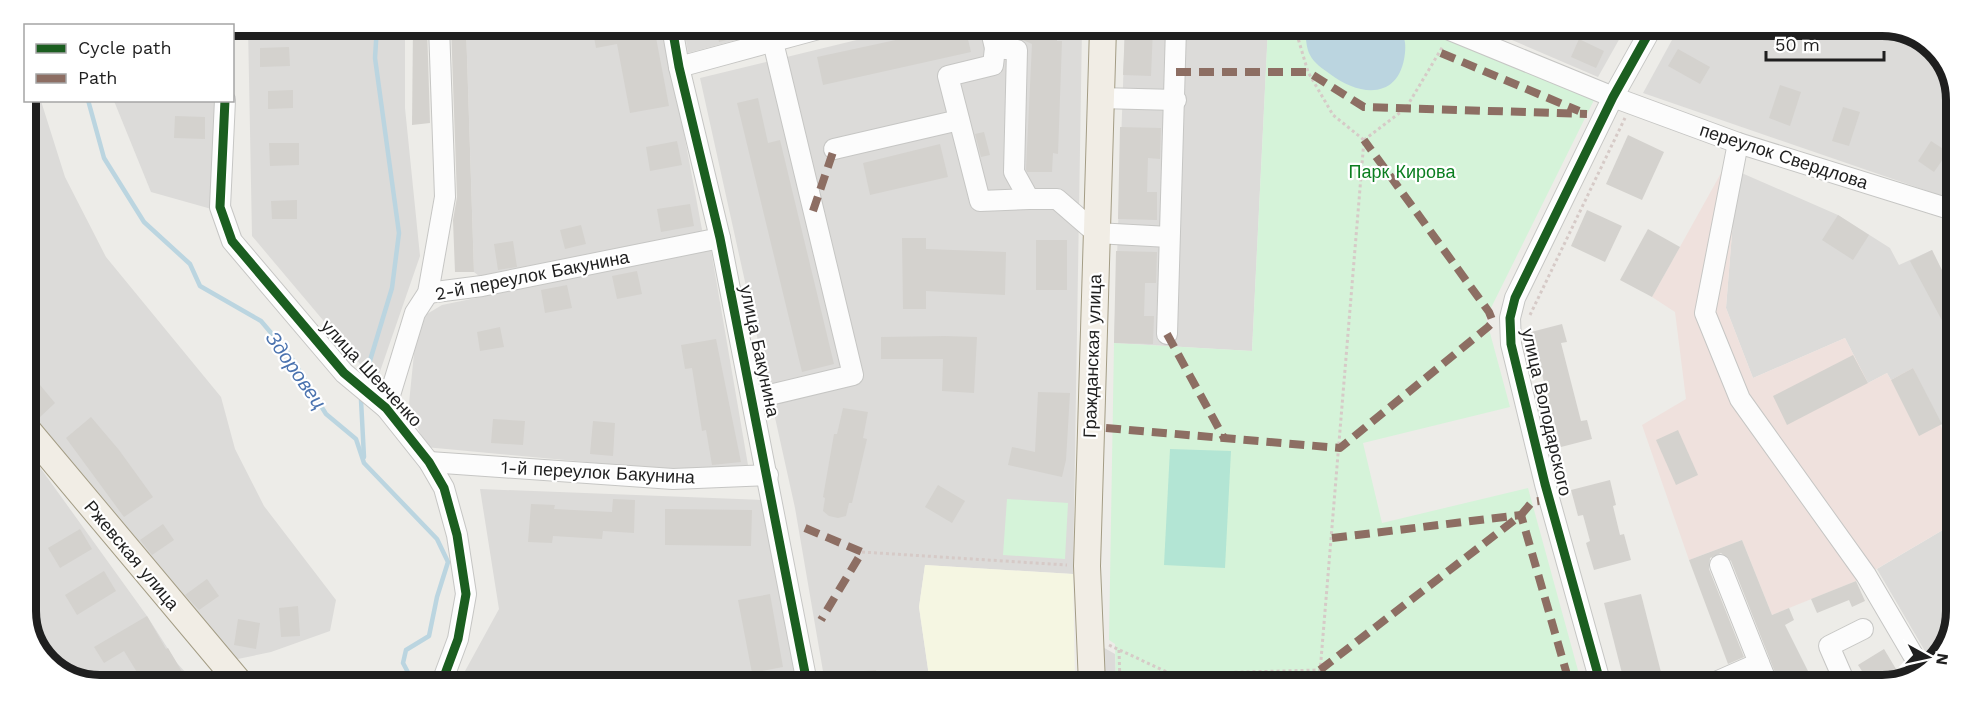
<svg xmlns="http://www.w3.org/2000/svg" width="1982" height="711" font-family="'Work Sans',sans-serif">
	<rect width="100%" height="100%" fill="#edece8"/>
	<g fill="#dcdbd9">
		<polygon points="248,26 405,26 405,108 420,256 376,383 252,236"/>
		<polygon points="466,26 664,27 703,235 484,280 474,272"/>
		<polygon points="684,27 784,27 688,53"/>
		<polygon points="910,27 1082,28 1073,574 925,565 919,607 930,683 825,683 795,508 700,78"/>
		<polygon points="1125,28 1268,28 1252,351 1114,343"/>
		<polygon points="1484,28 1625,29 1598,77"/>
		<polygon points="1678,29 1906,29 1941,54 1956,95 1956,196 1951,199 1643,93"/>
		<polygon points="26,101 41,101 65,177 106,257 221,397 235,449 264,506 336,600 330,631 271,652 228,661 26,410"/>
		<polygon points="114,101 219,101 215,210 151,192"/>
		<polygon points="1737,171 1838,215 1890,248 1899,265 1932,250 1955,297 1954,423 1944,429 1913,369 1891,380 1887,373 1868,383 1845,338 1753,378 1726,308"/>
		<polygon points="711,250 748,465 673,470 425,447 409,403 416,334 427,314 442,305"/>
		<polygon points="26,448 147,616 177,663 194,682 76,682 41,657 26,616"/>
		<polygon points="480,489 766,500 797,683 459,682 499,609"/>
		<polygon points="1953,524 1953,635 1932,663 1877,569"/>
		<polygon points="1099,645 1115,654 1116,684 1100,684"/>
	</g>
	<polygon fill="#efe1dd" points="1725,166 1737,171 1726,308 1753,378 1845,338 1868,383 1887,373 1891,380 1913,368 1954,454 1953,524 1856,581 1772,615 1742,540 1689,560 1642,425 1686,399 1675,312 1652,297"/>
	<polygon fill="#f5f6e2" points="925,565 1073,574 1075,684 930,683 919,607"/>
	<g fill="#d5f3d9">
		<polygon points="1268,28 1425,28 1594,100 1486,318 1510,407 1363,443 1382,523 1528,488 1582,685 1116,684 1115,644 1109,640 1114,343 1252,351"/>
		<polygon points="1007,499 1068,503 1065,559 1003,555"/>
	</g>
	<polygon fill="#b3e5d4" points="1170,449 1231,451 1225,568 1164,565"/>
	<path fill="#bbd5e0" d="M1305,28h92c8,7 9,15 8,25 -5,47 -45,44 -75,21 -7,-5 -16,-11 -20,-19 -4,-7 -4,-18 -5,-27z"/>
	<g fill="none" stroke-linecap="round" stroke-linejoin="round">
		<g stroke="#bbd5e0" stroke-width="4.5">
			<polyline points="88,100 104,158 144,222 190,264 200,286 261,321 289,354 326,414 356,439 364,463 437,539 448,562 437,597 429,636 406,650 403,663 413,682"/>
			<polyline points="365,377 392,288 399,233 375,58 377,26"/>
			<polyline points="361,400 364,457"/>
		</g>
	</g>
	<g fill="#d4d2ce">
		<polygon points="413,26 427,26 430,123 412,125"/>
		<polygon points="451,26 466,26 474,272 455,272 453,220 457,197"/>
		<polygon points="592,27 654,27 669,106 630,113 617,44 596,48"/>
		<polygon points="716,27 760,27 760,31 719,42"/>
		<polygon points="956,27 965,27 971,52 823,85 817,57"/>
		<polygon points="1024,27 1057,28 1057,41 1062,41 1058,154 1053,153 1052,172 1027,172 1026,169 1032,44 1023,40"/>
		<polygon points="1125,28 1153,28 1151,76 1123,75"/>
		<polygon points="1579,39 1604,51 1596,68 1571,57"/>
		<polygon points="289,47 290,66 260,67 260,48"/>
		<polygon points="1678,49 1710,67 1700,84 1668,66"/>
		<polygon points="1780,85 1801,92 1790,126 1769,118"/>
		<polygon points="293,90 293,108 268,109 268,91"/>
		<polygon points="758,98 768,143 780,140 834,364 802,372 737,103"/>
		<polygon points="1843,107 1860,112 1849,146 1832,141"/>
		<polygon points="175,116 205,117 205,139 174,138"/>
		<polygon points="1120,127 1161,128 1160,159 1148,158 1147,192 1157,192 1157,220 1118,219"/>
		<polygon points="984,132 990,155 981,157 975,134"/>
		<polygon points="1628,135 1664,152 1642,200 1606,184"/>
		<polygon points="677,141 682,165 650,171 646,147"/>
		<polygon points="1931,141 1948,152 1934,172 1918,161"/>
		<polygon points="269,143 299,143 299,165 270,166"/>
		<polygon points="940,144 948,177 870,195 863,163"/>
		<polygon points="297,200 297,219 272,219 271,201"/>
		<polygon points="690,204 694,226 661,232 657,209"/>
		<polygon points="1587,210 1622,226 1605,262 1571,246"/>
		<polygon points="1838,215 1869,235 1853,260 1822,240"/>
		<polygon points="581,225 586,244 565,249 560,230"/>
		<polygon points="1648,229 1680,247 1652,297 1620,280"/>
		<polygon points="902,238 926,238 926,249 1006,252 1005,295 926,291 926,309 903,309"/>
		<rect x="1036" y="240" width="31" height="50"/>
		<polygon points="513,241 517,267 498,270 494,244"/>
		<polygon points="1932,250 1955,297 1955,320 1945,326 1910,261"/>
		<polygon points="1116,251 1157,252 1156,283 1145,283 1144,316 1154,316 1153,344 1114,343"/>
		<polygon points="637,271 642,294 617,299 612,276"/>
		<polygon points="567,285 572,308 545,313 541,290"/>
		<polygon points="1562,324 1567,342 1561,343 1581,421 1587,420 1592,439 1561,447 1531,332"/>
		<polygon points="500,327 504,347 480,351 477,332"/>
		<polygon points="945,336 977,337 974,393 942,391 943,359 881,359 881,337"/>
		<polygon points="716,339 741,462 712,465 706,430 702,431 692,368 685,369 681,345"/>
		<polygon points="1853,355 1868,383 1787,425 1773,396"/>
		<polygon points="1913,368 1942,424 1919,436 1891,380"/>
		<polygon points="35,379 55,403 40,417 26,400 26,388"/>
		<polygon points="1038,392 1070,393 1066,460 1062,477 1008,465 1012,447 1035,452"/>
		<polygon points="843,408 868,412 863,438 867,439 852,503 849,503 846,516 838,518 829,516 823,511 825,498 823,497 834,434 837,434"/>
		<polygon points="91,417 119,450 153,497 124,517 66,438"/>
		<polygon points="493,419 525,421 523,445 491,443"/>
		<polygon points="593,421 615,423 613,456 590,454"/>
		<polygon points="1678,430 1698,475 1676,485 1656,440"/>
		<polygon points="1610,480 1616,505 1613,506 1620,535 1624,534 1631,560 1594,570 1586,543 1590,541 1583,515 1578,516 1571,490"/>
		<polygon points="938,485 965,501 952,523 925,507"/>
		<polygon points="613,499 635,500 634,533 603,531 602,539 553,536 552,543 528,542 531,504 555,505 554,509 612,512"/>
		<polygon points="665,509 752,510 751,546 665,545"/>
		<polygon points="163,524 174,540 152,555 140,540"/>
		<polygon points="80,529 92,549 60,568 48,548"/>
		<polygon points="1742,540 1772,615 1789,608 1794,620 1785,625 1815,685 1780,685 1731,561 1721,553 1710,558 1709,569 1744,657 1728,664 1689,560"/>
		<polygon points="104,571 116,591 77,615 65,595"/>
		<polygon points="207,579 219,596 199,610 185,595"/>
		<polygon points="1856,581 1865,601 1852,607 1849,600 1817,613 1811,599"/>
		<polygon points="770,594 783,667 752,673 738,600"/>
		<polygon points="1641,594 1662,676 1625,685 1604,603"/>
		<polygon points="298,606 300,636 281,637 279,608"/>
		<polygon points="147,616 166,649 168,648 188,682 143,682 124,651 104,663 94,647"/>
		<polygon points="238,619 260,623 256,649 234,645"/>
		<polygon points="1884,649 1902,679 1882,686 1871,685 1858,665"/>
		<polygon points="876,670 878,683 826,683 825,674"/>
	</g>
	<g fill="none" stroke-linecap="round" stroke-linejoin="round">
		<g stroke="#c6c6c4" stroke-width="22">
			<g id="minor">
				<polyline points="672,27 679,67 720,238 807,683"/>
				<polyline points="990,27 995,48 1017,50 1014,172 1029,199 1057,199 1095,232"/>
				<polyline points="1445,28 1613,97 1738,143 1956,211"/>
				<polyline points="995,48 993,65 948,76 980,201 1029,199"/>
				<polyline points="679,67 826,27"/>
				<polyline points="1100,98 1176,100"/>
				<polyline points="225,100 220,207 232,241 344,373 386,408 429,462 444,488 457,535 466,594 458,639 442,682"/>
				<polyline points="1738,143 1705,313 1740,399 1866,575 1923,672"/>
				<polyline points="834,149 959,120"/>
				<polyline points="1096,233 1169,237"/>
				<polyline points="428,293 482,286 720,238"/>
				<polyline points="1167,334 1176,28"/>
				<polyline points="753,399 853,375 773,42"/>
				<polyline points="386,408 415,313 428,293 445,197 439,26"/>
				<polyline points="429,462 673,479 768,475"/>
				<polyline points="1720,565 1759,663"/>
				<polyline points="1601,685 1545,484 1511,344 1510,318 1515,298 1613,97 1651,29"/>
				<polyline points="1709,685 1759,663 1768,685"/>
				<polyline points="1846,685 1829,646 1863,629"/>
			</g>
		</g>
		<g stroke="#a39c84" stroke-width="28">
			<g id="major">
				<polyline points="26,428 239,682"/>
				<polyline points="1092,684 1087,566 1103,28"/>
			</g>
		</g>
		<g stroke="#d6cac7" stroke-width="3" stroke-dasharray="3 3" stroke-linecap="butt">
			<polyline points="1295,28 1308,72 1333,115 1364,140 1319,684"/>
			<polyline points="1364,140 1406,108 1443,46"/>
			<polyline points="1530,315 1625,118"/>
			<polyline points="862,552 1067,565"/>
			<polyline points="1109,645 1171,674 1320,670"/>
			<polyline points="1119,650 1120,684"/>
		</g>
		<use href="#minor" stroke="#fcfcfc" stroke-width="20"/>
		<use href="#major" stroke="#f1ede5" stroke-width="26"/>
		<g stroke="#8d6e63" stroke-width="8" stroke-dasharray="15 8" stroke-linecap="butt">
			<polyline points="1441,53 1579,111"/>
			<polyline points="1176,72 1308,72 1364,107 1587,114"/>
			<polyline points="813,211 834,149"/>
			<polyline points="1167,334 1224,438"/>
			<polyline points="1106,428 1340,448 1488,327 1493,322 1489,312 1364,140"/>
			<polyline points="805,528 862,552 821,620"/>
			<polyline points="1332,538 1521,515 1570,685"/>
			<polyline points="1320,670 1521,515 1532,502 1539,501"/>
		</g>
		<g stroke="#fff" stroke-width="13">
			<g id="cycleway">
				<polyline points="672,27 679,67 720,238 807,683"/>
				<polyline points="225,100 220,207 232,241 344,373 386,408 429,462 444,488 457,535 466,594 458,639 442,682"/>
				<polyline points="1601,685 1545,484 1511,344 1510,318 1515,298 1613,97 1651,29"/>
			</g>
		</g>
		<use href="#cycleway" stroke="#1b5e20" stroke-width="9"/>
	</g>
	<g text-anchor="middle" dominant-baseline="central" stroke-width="4.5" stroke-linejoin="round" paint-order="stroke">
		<g font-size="18" fill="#1f1f1f" stroke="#fff">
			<text transform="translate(1784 156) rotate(18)">переулок Свердлова</text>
			<text transform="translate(532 275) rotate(-11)">2-й переулок Бакунина</text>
			<text transform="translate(760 351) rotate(78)">улица Бакунина</text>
			<text transform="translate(1092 356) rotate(-88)">Гражданская улица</text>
			<text transform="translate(372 373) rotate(47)">улица Шевченко</text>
			<text transform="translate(1547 412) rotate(77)">улица Володарского</text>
			<text transform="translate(598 472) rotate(3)">1-й переулок Бакунина</text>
			<text transform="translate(132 555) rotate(50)">Ржевская улица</text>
		</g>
		<g font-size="18" fill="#0b7e20" stroke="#fff">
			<text x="1402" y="171">Парк Кирова</text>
		</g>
		<g font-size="20" font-style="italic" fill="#4b73af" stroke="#fff">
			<text transform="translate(296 370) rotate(55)">Здоровец</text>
		</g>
	</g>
	<path d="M0 0H1982V711H0ZM100 36H1882A64 64 0 0 1 1946 100V611A64 64 0 0 1 1882 675H100A64 64 0 0 1 36 611V100A64 64 0 0 1 100 36Z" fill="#fff" fill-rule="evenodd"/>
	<path fill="none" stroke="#1f1f1f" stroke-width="8" d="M100 36H1882A64 64 0 0 1 1946 100V611A64 64 0 0 1 1882 675H100A64 64 0 0 1 36 611V100A64 64 0 0 1 100 36Z"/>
	<rect x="24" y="24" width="210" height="78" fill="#ffffff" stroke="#a5a5a5" stroke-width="1.5"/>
	<rect x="36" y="44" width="30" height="9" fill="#1b5e20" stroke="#a5a5a5" stroke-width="1.5"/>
	<text x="78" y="54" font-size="18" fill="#1f1f1f">Cycle path</text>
	<rect x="36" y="74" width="30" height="9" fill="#8d6e63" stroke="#a5a5a5" stroke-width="1.5"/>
	<text x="78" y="84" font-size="18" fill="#1f1f1f">Path</text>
	<g transform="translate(1928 657) rotate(98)" stroke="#ffffff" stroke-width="4.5" paint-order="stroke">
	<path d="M0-4.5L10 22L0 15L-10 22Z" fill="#1f1f1f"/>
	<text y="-9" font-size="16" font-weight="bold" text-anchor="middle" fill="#1f1f1f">N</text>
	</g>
	<path d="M1766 51v9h118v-9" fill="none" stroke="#1f1f1f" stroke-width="3"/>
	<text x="1775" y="51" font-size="18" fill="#1f1f1f" stroke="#ffffff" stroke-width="4.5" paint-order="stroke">50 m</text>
</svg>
